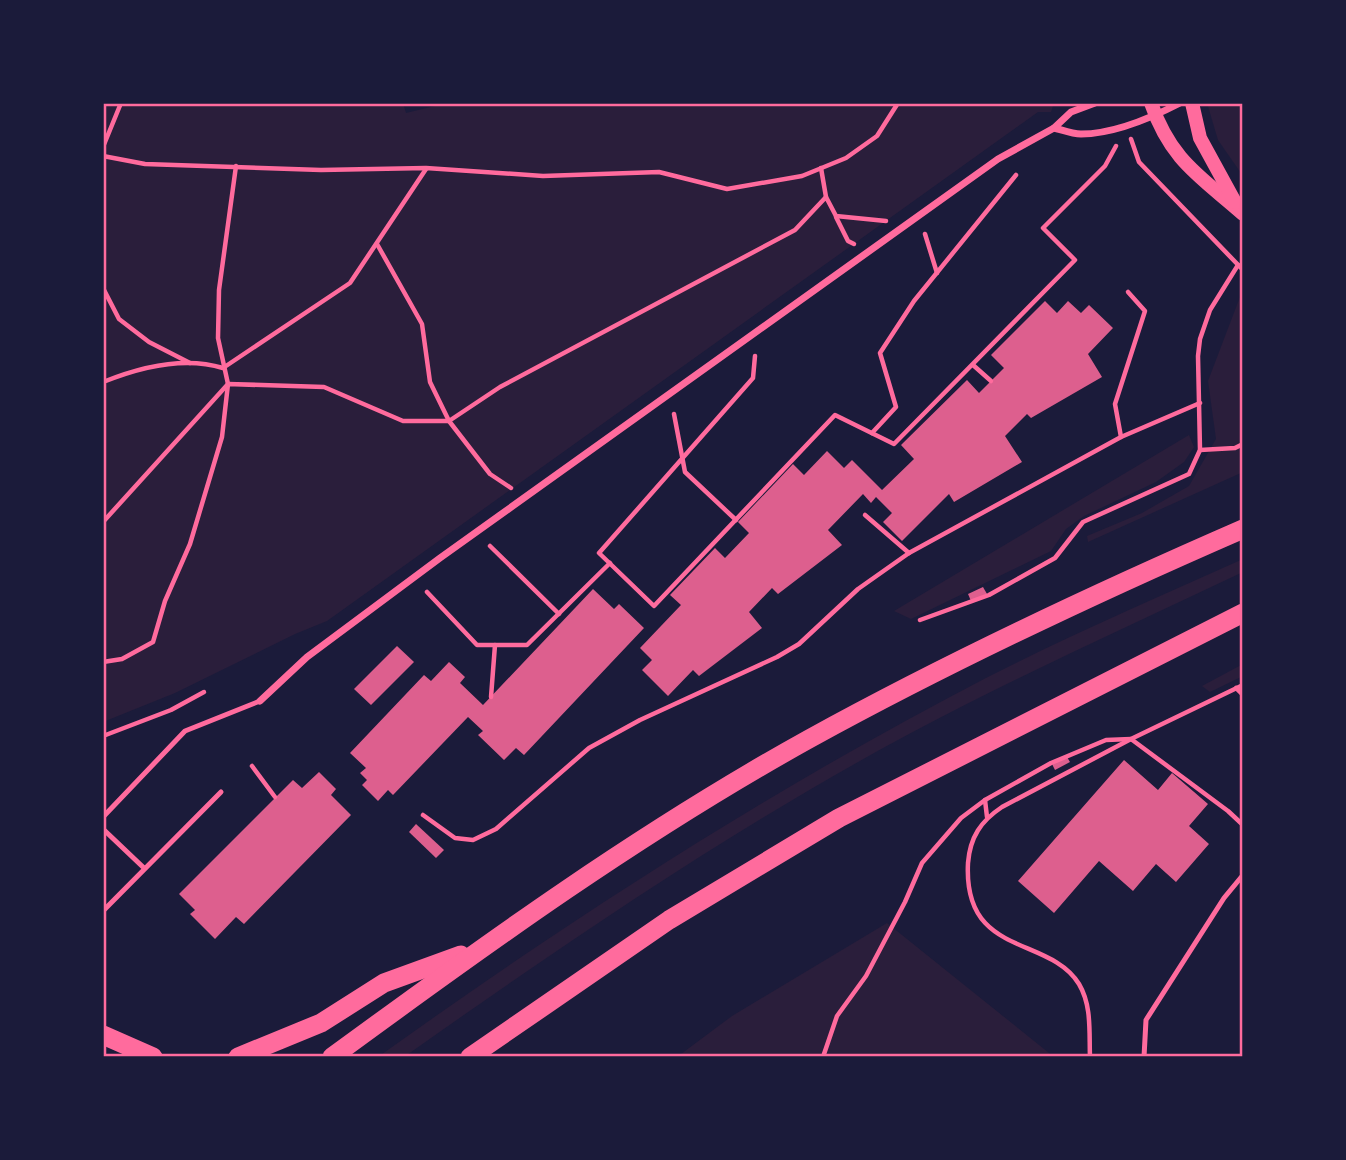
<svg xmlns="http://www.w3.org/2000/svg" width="1346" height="1160" font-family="'Sofia Sans Condensed',sans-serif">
	<rect width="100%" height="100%" fill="#1b1b3a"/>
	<g fill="#2a1e3b">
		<polygon points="103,103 403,103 406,113 447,103 1054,103 1051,112 1038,112 327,621 295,634 175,693 103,722"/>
		<polygon points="1207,103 1243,103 1243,176 1218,140"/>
		<polygon points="1243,289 1243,472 1088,542 1087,536 1142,513 1189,486 1216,439 1208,381"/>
		<polygon points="1189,435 1194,447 1184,462 1156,482 1084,516 1066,529 1051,551 911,619 894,611"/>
		<path d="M1243,559v13c-112,53 -225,104 -334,162 -177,95 -342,208 -505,323h-26c194,-139 394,-268 606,-378 84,-43 172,-81 259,-120z"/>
		<polygon points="1243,664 1243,676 1210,692 1202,686"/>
		<polygon points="887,923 1054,1057 677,1057 732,1016"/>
	</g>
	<g fill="#dd5f8e">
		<polygon points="1045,301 1057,313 1068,301 1081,313 1089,305 1113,328 1088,354 1102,377 1031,418 1027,414 1005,436 1022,462 954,502 949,494 902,541 883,522 892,513 876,497 871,503 863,494 828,530 842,545 778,594 772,588 749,612 762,628 699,676 693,670 668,696 642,670 652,660 640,648 681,605 670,595 715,548 725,558 749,533 738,522 793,464 804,475 827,451 844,468 852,460 882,490 914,459 901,445 967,380 979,393 1004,368 991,355"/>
		<polygon points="983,587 987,594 971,601 968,594"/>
		<polygon points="593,589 614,609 619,604 644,628 524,755 516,748 504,760 478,735 483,731 468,717 393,795 388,790 378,801 362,785 367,780 360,773 366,768 350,753 424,675 431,681 449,662 465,677 460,683 483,705"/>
		<polygon points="397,646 414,662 371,705 354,689"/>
		<polygon points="1067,757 1070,762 1055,770 1052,764"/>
		<polygon points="1124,760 1158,790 1172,773 1208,804 1189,826 1209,844 1176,882 1156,864 1133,891 1099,861 1054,913 1018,881"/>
		<polygon points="319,772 336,789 331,795 351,815 244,924 236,917 215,939 190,914 195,910 179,894 293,780 302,788"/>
		<polygon points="416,824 444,850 436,858 409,832"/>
	</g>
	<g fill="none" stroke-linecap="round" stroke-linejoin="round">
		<g stroke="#ff6b9d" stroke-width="4.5">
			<polyline points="1131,139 1139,162 1243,270"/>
			<polyline points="103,147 121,103"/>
			<polyline points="103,156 145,164 321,170 426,168 543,176 659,172 727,189 802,176 846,158 877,136 898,103"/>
			<polyline points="821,168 826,197"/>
			<polyline points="836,217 848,241 854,244"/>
			<polyline points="925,234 937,273"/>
			<polyline points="377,244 422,324 430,382 449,421 490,474 511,488"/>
			<polyline points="103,288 119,319 149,342 190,363"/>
			<polyline points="755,356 753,378 599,553 654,606 835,415 894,444 1075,260 1043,228 1105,166 1116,146"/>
			<polyline points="973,365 991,381"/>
			<path d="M103,382c37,-15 81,-26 120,-14l127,-85 76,-114"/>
			<polyline points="674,414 685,472 736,520"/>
			<polyline points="872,433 896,407 880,353 914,301 1016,175"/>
			<polyline points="1121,437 1115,404 1145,311 1128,292"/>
			<polyline points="1200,450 1235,448 1243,444"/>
			<polyline points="865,515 909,553"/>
			<polyline points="103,522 228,384 324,387 403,421 449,421 500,387 795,230 826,197 836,216 886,221"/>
			<polyline points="490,546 559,614"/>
			<polyline points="427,592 477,645 527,645 610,563"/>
			<polyline points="920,620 989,595 1055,558 1083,522 1189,474 1200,450 1198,356 1200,339 1210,310 1238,265"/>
			<polyline points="103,662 122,659 153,642 165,601 190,544 222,437 228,384 218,338 219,290 236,166"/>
			<polyline points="1236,688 1243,695"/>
			<polyline points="491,697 495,645"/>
			<polyline points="103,736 171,710 204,692"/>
			<polyline points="252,766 275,797"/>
			<polyline points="985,800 987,817"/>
			<polyline points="423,815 455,838 473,840 496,829 589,748 640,720 777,657 799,644 858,589 909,553 1121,437 1200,403"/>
			<polyline points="823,1057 837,1016 866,976 905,902 922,863 961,818 985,800 1051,763 1106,740 1131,739 1228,811 1243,825"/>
			<path d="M1090,1057c-1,-25 2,-51 -11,-73 -30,-49 -116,-26 -111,-121 2,-26 13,-42 34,-56l129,-68 112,-54"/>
		</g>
		<g stroke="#ff6b9d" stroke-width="5">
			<polyline points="103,817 185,731 260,701"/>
			<polyline points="103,829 144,868"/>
			<polyline points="103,911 221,792"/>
			<polyline points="1144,1057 1146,1020 1224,898 1243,875"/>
		</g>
		<g stroke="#ff6b9d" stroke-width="7">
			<path d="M1054,128c8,2 18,6 27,6 33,0 70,-16 99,-31"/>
			<polyline points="260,701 307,657 440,558 998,159 1054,128 1071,112 1095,103"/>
		</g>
		<g stroke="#ff6b9d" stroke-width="14">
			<path d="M1151,103c20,58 49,73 92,111"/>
			<polyline points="1192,103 1200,138 1235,202"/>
		</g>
		<g stroke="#ff6b9d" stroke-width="19">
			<polyline points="103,1035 153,1057"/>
			<polyline points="238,1057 321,1023 384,983 461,955"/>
			<path d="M332,1057c154,-113 309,-225 477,-318 140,-77 287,-146 434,-210"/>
			<polyline points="470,1057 669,920 839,818 1243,613"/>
		</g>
	</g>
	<rect width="1346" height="1160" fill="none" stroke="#1b1b3a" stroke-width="210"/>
	<rect x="105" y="105" width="1136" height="950" fill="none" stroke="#ff6b9d" stroke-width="2.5"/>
</svg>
